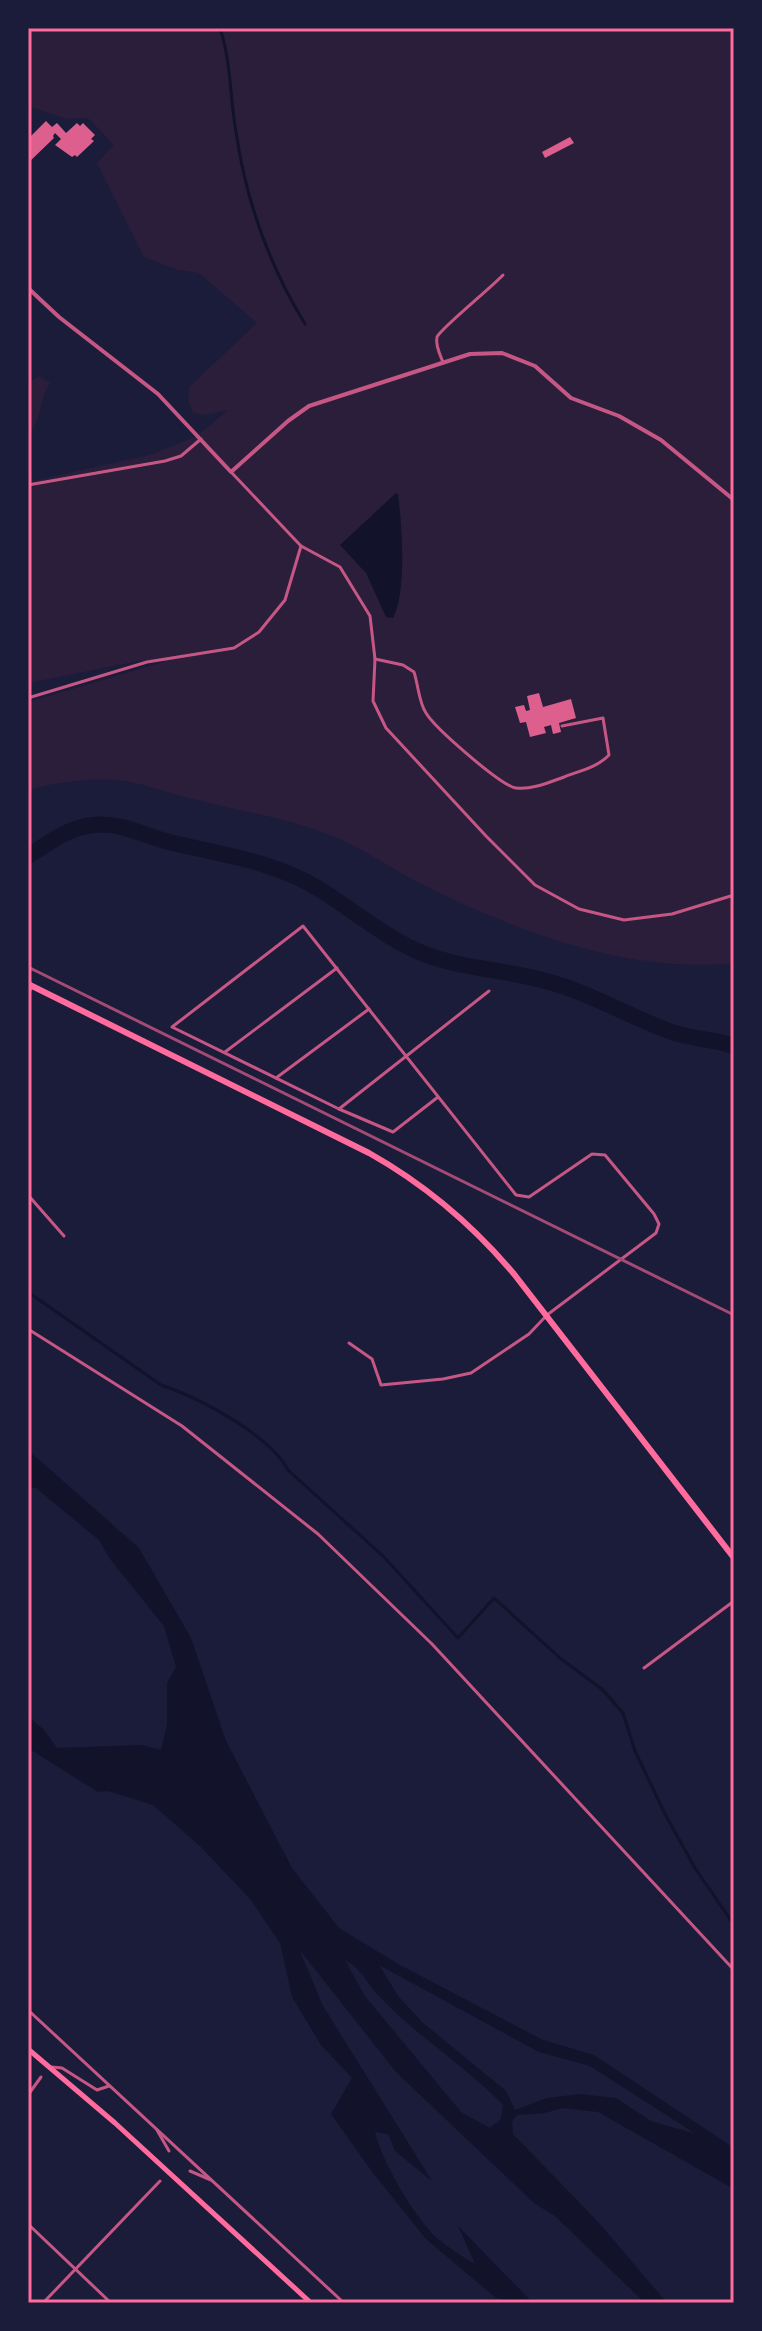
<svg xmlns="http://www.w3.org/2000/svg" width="762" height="2331" font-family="'PT Sans Narrow',sans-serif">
	<rect width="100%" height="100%" fill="#1b1b3a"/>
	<g fill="#2a1e3b">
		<path d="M28,28h706v935c-108,11 -218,-32 -313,-79 -31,-16 -60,-37 -91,-49 -46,-18 -95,-25 -141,-37 -22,-5 -43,-14 -65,-17 -29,-4 -68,1 -96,9v-88l139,-41h-28l-111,22v-218l5,16 117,-26 47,-19 31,-26 -24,5 -11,-2 -5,-13 1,-13 68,-64 -58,-50 -21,-3 -34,-13 -47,-94 17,-18 -26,-27 -21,1 -39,-13z"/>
		<path d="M39,376l11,7c-13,21 -6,33 -22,52v-52z"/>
	</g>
	<g fill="#12122b" fill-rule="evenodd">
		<path d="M398,494c4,31 9,97 -5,124l-7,-1 -20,-44 -26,-28 56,-52z"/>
		<path d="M28,1450l111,98 52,90 35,103 66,127 47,60 59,36 145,76 51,15 140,93v41l-136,-77 -36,-4 -17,5 -28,2 -5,7 1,12 86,89 68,80h-22l-90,-87 -21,-13 -138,-131 -97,-123 24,57 109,175 -37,-30 -7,-17 -13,-2c7,30 40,87 63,107 11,9 25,18 37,25l-17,-38 75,77h-19l-18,-5 -71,-60 -52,-65 -42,-59 21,-36 -31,-33 -29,-48 -12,-54 -29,-43 -50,-53 -48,-42 -45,-14 -10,1 -70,-44v-32l16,14 13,18 85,-3 19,5 6,-25v-42l9,-16 -12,-41 -54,-67 -11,-19 -63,-52 -8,-1zM345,1960c15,7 21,22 33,35 38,41 87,70 125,110l-2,14 -11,9 -29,-16 -97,-117zM379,1965l160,87 51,14 106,68 -45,-13 -35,-23 -36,-4 -33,4 -32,12 -9,-19 -84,-69 -24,-26z"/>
	</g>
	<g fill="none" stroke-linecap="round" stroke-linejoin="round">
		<g stroke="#12122b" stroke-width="3">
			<path d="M220,28c11,33 10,70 16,104 10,69 33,133 69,192"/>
			<path d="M28,1292l133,93c37,12 109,50 127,85l96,87 74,81 36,-40 66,60 43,32 20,23 12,38 30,63 30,54 39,57"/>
		</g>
		<path stroke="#12122b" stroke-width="16" d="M28,856c21,-13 39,-28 65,-31 27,-3 50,10 76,17 49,12 106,19 150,47 36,22 68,51 108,66 38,14 80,15 119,26 42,11 82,35 123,50 21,8 44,8 65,15"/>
	</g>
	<g fill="#dd5f8e">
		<polygon points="46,121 52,127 57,123 66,133 77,123 80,126 83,123 95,135 91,139 94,141 77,157 75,155 72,157 55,145 61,139 55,133 53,136 54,138 28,163 28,139"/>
		<polygon points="570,137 574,143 545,158 542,152"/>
		<polygon points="539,693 543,707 571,699 576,718 559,723 561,732 553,734 551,725 544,727 546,733 530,737 526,722 520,723 515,707 524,705 526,711 530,710 527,696"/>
	</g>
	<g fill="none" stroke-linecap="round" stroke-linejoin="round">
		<g stroke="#c65784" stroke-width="3">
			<path d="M443,362c-3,-7 -8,-17 -6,-25 3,-8 55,-50 66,-62"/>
			<polyline points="232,473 301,546 340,567 370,616 375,659 373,701 386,728 486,836 535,885 579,909 624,920 672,914 734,895"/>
			<polyline points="28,485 165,461 181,456 201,439"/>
			<path d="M375,659l28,6 11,7c4,12 5,31 12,41 9,15 75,73 90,75 16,2 34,-6 48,-11 15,-6 34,-10 45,-22l-6,-37 -41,8"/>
			<polyline points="28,698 147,662 234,648 259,632 285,600 301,546"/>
			<polyline points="28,995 32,986"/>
			<polyline points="225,1052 337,968"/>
			<polyline points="276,1078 369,1009"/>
			<polyline points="339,1109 489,991"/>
			<polyline points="28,1195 64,1236"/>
			<polyline points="28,1329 182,1426 318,1534 432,1644 734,1970"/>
			<polyline points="349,1343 372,1359 381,1385 443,1379 471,1373 529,1334 547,1315 656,1233 659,1224 654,1214 605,1155 592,1154 529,1197 516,1195 303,926 172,1027 339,1109 393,1132 438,1097"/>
			<polyline points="644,1668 734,1601"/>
			<polyline points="28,2010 344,2303"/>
			<polyline points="52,2067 62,2068 97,2090 109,2086"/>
			<polyline points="28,2095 41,2077"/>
			<polyline points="157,2130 169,2151"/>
			<polyline points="190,2171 211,2180"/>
			<polyline points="28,2224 111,2303"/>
			<polyline points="43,2303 160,2181"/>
		</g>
		<polyline stroke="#c65784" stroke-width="4" points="28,288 59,317 158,394 231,472 288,421 309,406 470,354 502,353 535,366 571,398 619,416 661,440 734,500"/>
		<polyline stroke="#ff6b9d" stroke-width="5" points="28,2049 115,2123 311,2303"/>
		<path stroke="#ff6b9d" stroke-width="6" d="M28,984l341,169c57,32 103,71 145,121l220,284"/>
		<polyline stroke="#a44b75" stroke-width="3" points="28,967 734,1315"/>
	</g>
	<rect width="762" height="2331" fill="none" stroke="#1b1b3a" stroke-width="60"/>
	<rect x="30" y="30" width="702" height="2271" fill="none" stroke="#ff6b9d" stroke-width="3"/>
</svg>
